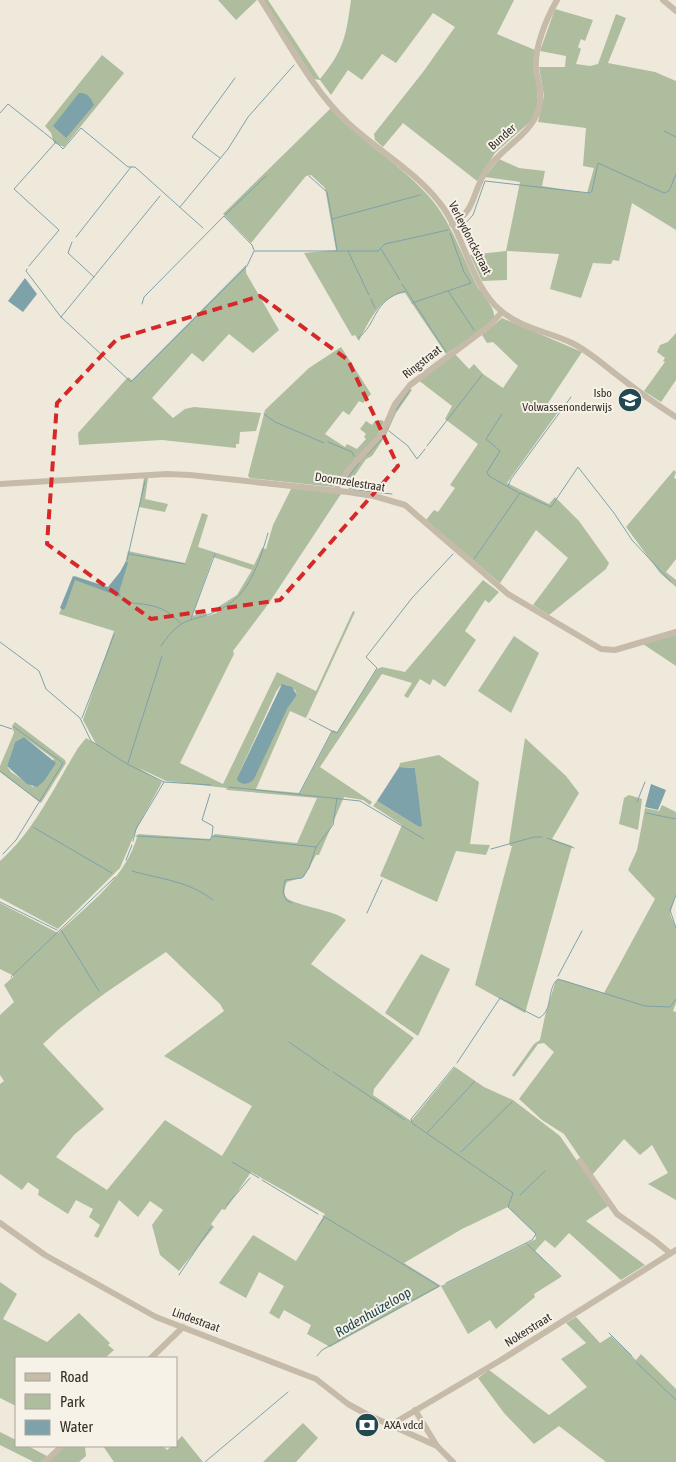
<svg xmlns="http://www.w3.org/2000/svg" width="676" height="1462" font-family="'Asap Condensed',sans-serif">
	<rect width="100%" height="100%" fill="#efe9dc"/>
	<g fill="#aebd9e" fill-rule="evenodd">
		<polygon points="218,0 257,0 236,20"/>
		<path d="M263,0h5l52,79c24,-29 26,-43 31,-79h163l-17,34 38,16 3,54 -7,17 -36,32 -18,28 -74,-58 -20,24 -8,-7 -1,-6 49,-62 32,-45 -22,-14 -37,50 -14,-9 -20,26 -14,-10 -17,25 -11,-15 -6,-1z"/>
		<polygon points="555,9 593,20 585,41 581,39 578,47 581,49 576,64 590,66 598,64 616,14 626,18 608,63 655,72 676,81 676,230 632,203 619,261 613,260 611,264 593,263 581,298 550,289 559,254 507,251 507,280 482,281 470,255 506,251 520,182 485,177 499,159 519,168 545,171 542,186 587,193 594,168 583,166 586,128 538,122 544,96 539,67 565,67 566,56 540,51"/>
		<polygon points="102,55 124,73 64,147 54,143 51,133 45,126"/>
		<path d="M331,108c30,35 72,57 101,92 20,24 30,56 44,84 4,8 20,24 18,33 -4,11 -37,29 -48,37l-41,-61c-24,1 -37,30 -46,48l-4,-6 -3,1 -48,-83 32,-3 -11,-62 -14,-13 -5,1 -55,67 -28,-29z"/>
		<polygon points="246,265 246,273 279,330 253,353 229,334 203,362 192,353 152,398 173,418 185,409 194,407 261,413 256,431 240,432 239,444 236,444 236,448 162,440 79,445 78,433 128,377 132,380"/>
		<polygon points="502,318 582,352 548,403 558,412 507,483 549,504 555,497 579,521 609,563 606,569 549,615 533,605 568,558 536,530 500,583 426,520 434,510 438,512 455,488 450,485 478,444 445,419 452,406 418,380 455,354 469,369 474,364 483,374 503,388 518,366 493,342 487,343 482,335"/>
		<polygon points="676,333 676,380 661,402 644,391 665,362 663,361 665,358 657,352 660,345 668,342"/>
		<polygon points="341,347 371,394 363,403 359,401 349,415 343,411 325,434 345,447 347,444 357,449 366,439 364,437 366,434 360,429 366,421 372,425 375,421 382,420 384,422 377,436 333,487 250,478 248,476 265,410 309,368"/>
		<polygon points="408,388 412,390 396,413 386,435 372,456 366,459 349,484 354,490 349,489 345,481 346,477 388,421"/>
		<polygon points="674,470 676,472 674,478 676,479 676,559 666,572 676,580 676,587 660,573 626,527"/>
		<polygon points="144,478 148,478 145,499 168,504 165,512 139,507"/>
		<path d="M292,487l49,7 -72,109 -36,48 1,3 -54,109 43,21 54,-112 39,19 37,-80 2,1 -49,106 -16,-7 -34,78 44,4 33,-63 4,2 40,-63 5,-2 23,5 78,-92 16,12 -10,11 -4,-3 -20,31 11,9 -31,47 -12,-8 -3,6 -10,-6 -12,19 -4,-2 8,-13 -30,-9 -62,93 52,35 -2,3 -7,-5 -19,-3 -25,58h-3l-12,22 -17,5c-2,4 -4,11 -1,15 5,8 49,13 60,23l-35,44 103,74 -40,51 -1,6 38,26 44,-54 29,20 29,13 47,36 48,70 -22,15 59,44 -24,15 -52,-47 -14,15 -10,-8 -10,11 26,26 -27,17 1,3 -39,32 -6,-9 -22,14 -27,-48 -111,61 -23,-13 4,-9 -27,-15 -5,9 -10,-6 15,-27 -25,-14 -13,26 -27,-15 34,-48 43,26 29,-47 -74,-42 -26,38 -3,-1 -11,15 3,3 -35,44 -19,-16 -8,-30 11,-15 -13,-9 -12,16 -19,-17 -21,38 -4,-2 6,-11 -11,-8 4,-8 -17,-9 -8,14 -30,-19 1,-5 -11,-8 -6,8 -22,-16v-90l4,-3 -4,-6v-60l14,-13 -10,-17 10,-9 -14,-7v-66l58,30c32,-30 68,-55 80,-99l72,5 5,-5 82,9 20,-45 -90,-8 -1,-2 -60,-7 -27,-13 23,14 -24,44 -18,42 -62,61 -58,-31v-37c35,-31 54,-74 78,-113l8,-10 10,6 -13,-24 31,-89 -55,-17 16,-38 34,12 15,-19 4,-18 57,12 17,-50 6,2 -10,32 56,18 8,-17 4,1 7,-24zM213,557l39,13 -15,25 -22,14 2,4 -10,3 -1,-4 -14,4zM286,685l9,5 2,5 -59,81 38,-84 4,-6zM166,952l54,52 4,7 -60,45 88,50 -30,50 -57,-36 -58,70 -51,-33 18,-22 30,-26 -61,-65c37,-36 80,-63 123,-92zM508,1207l27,26 1,6 -95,47 -37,-23 58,-34z"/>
		<polygon points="676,635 676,666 643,644"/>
		<polygon points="514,636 539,653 511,713 478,691"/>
		<path d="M15,722l50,38 1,3 -25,40 -41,-31v-6l14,-33 -2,-7zM24,737l30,22 -21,28 -22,-15 -4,-6 8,-24z"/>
		<polygon points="525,738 566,776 579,793 552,839 572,846 525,1013 475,985 512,846 510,846 509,843"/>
		<polygon points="439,755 479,782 470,844 490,845 486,855 456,851 437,902 380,876 402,825 373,806 377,801 419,827 421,826 415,768 399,767 400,763"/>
		<polygon points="629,795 642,799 638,830 619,824 624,798"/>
		<polygon points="662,805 676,812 676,895 670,914 676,928 676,1003 673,1011 676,1012 676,1200 648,1184 668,1173 652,1145 640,1155 624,1139 592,1175 564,1134 542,1120 519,1099 554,1052 544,1043 538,1044 514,1077 512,1075 534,1044 540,1040 545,1016 556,980 563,980 604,993 655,899 628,870 637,850 645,808 659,811"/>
		<polygon points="421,954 450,969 418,1036 385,1013"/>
		<polygon points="0,1282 17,1294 3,1319 47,1342 79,1313 110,1343 108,1345 114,1350 105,1358 16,1358 16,1406 0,1398"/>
		<polygon points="576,1317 600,1343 611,1336 636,1360 641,1354 676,1389 676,1462 606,1462 559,1426 534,1444 504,1413 478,1378 489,1370 549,1415 587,1387 561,1359 586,1343 566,1323"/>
		<polygon points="303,1423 318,1438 296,1462 263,1462"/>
		<polygon points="0,1432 16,1440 16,1446 28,1446 47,1456 41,1462 34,1462 0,1445"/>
		<polygon points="182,1436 203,1462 114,1462 103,1446 163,1446 167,1450 172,1446 176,1446 176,1442"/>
		<polygon points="65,1446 85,1446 86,1456 79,1462 48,1462"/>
	</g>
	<g fill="#7ea2a9">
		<path d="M79,93c8,-1 12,5 15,12l-28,33 -13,-12z"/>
		<polygon points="25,278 37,294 23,312 8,301"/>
		<polygon points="126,561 128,563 119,592 121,597 75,580 66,606 64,610 60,608 73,576 108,587 120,572"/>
		<path d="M282,684l10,3 5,8 -10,14 -33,70c-5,6 -12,6 -17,1l1,-4z"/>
		<polygon points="24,737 56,763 44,781 37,787 27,784 7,766 15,742"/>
		<polygon points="399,767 415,768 422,826 419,827 377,801"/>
		<polygon points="651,784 666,790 658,810 645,807"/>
	</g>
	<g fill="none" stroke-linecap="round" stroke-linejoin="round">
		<g stroke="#7ea2a9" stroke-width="1">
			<polyline points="0,113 8,104 56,142 14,189 59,230 29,266"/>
			<polyline points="664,131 676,137"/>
			<polyline points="56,142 63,149 81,128 128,167 135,167 203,228"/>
			<polyline points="220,158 192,137 235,78"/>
			<polyline points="309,176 327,192 332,219"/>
			<polyline points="180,207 228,149 248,117 294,65"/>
			<polyline points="225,215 266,176"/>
			<polyline points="462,227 473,215 485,181 590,193 592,191 598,163 664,193 669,191 676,174"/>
			<polyline points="76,237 131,167"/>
			<polyline points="72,242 68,253 94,277"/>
			<polyline points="381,249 400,280"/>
			<polyline points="337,250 332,219 420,195"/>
			<polyline points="348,251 369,295"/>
			<polyline points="27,269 26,271 61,317 131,382 247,266 254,251 378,251 385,244 448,230"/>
			<polyline points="402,284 446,352"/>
			<polyline points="448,291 474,330"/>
			<polyline points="371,299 375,308"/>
			<polyline points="412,303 471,283 464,272 450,233"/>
			<polyline points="142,304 144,297 224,216 252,245 254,250"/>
			<polyline points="61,317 160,196"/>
			<path d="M358,338c20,-14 13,-37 47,-47"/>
			<polyline points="396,410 410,390"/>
			<polyline points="264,414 275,422 324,443"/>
			<polyline points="502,414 486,439 500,451 487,472 489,476 519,493"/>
			<polyline points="389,431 408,446 417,459 425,449"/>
			<polyline points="328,442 352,452 354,456"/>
			<polyline points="427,446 482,375"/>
			<polyline points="367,455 381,440 388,427"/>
			<polyline points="359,463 347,479 347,484 355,490 392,494"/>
			<polyline points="508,486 511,479 571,397"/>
			<polyline points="129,554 185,564"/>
			<polyline points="474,559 520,493 551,507 578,467 614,513 632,540 671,582"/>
			<polyline points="127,560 145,481"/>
			<path d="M133,603c20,2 33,4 47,20"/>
			<polyline points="191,619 215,554"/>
			<polyline points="0,642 39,671 46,689 80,718 91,741 127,764 164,782 136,829 133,841"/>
			<path d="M161,646c24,-34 28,-21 60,-37 29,-15 38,-46 47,-76"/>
			<polyline points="82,718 114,635"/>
			<polyline points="0,725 12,729"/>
			<polyline points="332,731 337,733 377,668 366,657 412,598 453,554"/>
			<polyline points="128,763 162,656"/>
			<polyline points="0,771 39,801"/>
			<polyline points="164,782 211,785"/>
			<polyline points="229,787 360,801 424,839"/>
			<polyline points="210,794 202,820 213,826 212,836"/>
			<polyline points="299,794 332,731 309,719"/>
			<polyline points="637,802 645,782"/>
			<polyline points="646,813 676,819"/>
			<polyline points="33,827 112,873"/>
			<polyline points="136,836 210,840 212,836 316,847"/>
			<polyline points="547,838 574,848"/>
			<polyline points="491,849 534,837 542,837"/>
			<polyline points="3,854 16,840 63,763 14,727"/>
			<polyline points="126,860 132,845"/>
			<path d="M132,871c28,8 57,10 81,29"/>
			<polyline points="676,895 670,910 676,928"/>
			<polyline points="0,902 57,930"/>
			<polyline points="292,903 286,900 283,892 285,880 302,878 309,868 316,847 333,825 337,798"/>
			<polyline points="367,913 382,880"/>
			<polyline points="61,930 99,991"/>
			<polyline points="558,976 582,931"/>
			<polyline points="11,977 115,877"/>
			<polyline points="289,1042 329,1070"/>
			<path d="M457,1063l43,-65 39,20c15,-8 7,-29 19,-39l87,27 25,1 6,-8"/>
			<polyline points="333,1072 405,1120"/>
			<polyline points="427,1133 474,1082"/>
			<polyline points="461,1152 512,1102"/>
			<polyline points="232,1162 259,1178"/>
			<polyline points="262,1180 318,1214"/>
			<polyline points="520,1195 545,1171"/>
			<polyline points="227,1205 250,1178"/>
			<polyline points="318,1227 324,1218"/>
			<polyline points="527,1244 561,1276"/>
			<polyline points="179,1275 211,1227"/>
			<polyline points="446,1283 532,1240 536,1234 508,1207 513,1193 412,1123 411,1119 454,1067"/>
			<polyline points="609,1333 632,1356"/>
			<polyline points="317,1356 322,1350 439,1286 323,1216"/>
			<polyline points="636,1362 676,1400"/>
			<polyline points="205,1462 288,1392"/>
		</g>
		<g stroke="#c6baa9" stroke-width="6">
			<path d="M261,0c27,42 51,89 87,123 29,27 67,48 91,79 26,32 30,81 61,108 22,19 47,21 72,33 18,9 33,23 49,35 18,14 36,27 55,39"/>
			<polyline points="663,0 676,11"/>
			<path d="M452,224c25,-13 20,-35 36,-56 16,-22 44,-34 51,-60 4,-13 -1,-26 -3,-38 -2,-22 10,-51 21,-70"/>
			<polyline points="0,484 167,474 190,475 348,492 374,496 405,505 508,594 601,649 615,650 676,632"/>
			<polyline points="335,491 349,469 382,434 395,404 410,385 489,326 502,312"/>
			<polyline points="580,1161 617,1214 654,1240 670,1253"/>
			<polyline points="0,1223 45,1255 156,1317 316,1379 348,1404 368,1415 437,1446"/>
			<polyline points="151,1358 183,1327"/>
			<polyline points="415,1410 437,1446 453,1462"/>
			<polyline points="389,1426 501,1360 676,1250"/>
			<polyline points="45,1462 62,1446"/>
		</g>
	</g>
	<path fill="none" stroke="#d62828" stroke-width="4" stroke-dasharray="10 6" stroke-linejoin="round" d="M260,296l88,64 50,106 -118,134 -129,19 -104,-75 10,-141 60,-64z"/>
	<defs>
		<g id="school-disc" transform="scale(1.25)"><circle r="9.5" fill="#224851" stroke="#f7f2e8"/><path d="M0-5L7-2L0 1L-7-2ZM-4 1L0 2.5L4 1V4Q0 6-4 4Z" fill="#fff"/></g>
		<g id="bank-disc" transform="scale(1.25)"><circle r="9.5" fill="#224851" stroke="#f7f2e8"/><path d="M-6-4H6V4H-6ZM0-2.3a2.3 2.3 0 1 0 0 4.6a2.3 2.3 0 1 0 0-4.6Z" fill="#fff"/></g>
	</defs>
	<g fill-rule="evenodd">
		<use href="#school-disc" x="630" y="400"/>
		<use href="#bank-disc" x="367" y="1425"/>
	</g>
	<g text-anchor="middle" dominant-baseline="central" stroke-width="4" stroke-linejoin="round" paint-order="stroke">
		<g font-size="12" fill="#342d28" stroke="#f7f2e8">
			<text transform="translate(502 137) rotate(-42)">Bunder</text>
			<text transform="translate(470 238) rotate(63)">Verleydonckstraat</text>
			<text transform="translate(422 362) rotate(-38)">Ringstraat</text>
			<text transform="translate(350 482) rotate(9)">Doornzelestraat</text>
			<text transform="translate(196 1320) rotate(20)">Lindestraat</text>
			<text transform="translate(528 1330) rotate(-32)">Nokerstraat</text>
		</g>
		<g font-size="12" fill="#342d28" stroke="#f7f2e8" text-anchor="end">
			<text x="612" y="393">Isbo<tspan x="612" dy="14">Volwassenonderwijs</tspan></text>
			<text x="384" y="1425" text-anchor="start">AXA vdcd</text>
		</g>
		<g font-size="14" font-style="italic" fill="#224851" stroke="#f7f2e8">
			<text transform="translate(373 1312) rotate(-30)">Rodenhuizeloop</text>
		</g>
	</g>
	<rect x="15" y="1357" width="162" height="90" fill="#f7f2e8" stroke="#a9a39b"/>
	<rect x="25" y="1373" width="25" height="8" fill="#c6baa9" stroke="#a9a39b"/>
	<text x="60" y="1382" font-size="15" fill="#342d28">Road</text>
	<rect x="25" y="1394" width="25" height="15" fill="#aebd9e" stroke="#a9a39b"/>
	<text x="60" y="1407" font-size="15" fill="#342d28">Park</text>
	<rect x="25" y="1420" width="25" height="15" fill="#7ea2a9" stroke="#a9a39b"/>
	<text x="60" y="1432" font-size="15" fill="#342d28">Water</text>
</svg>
